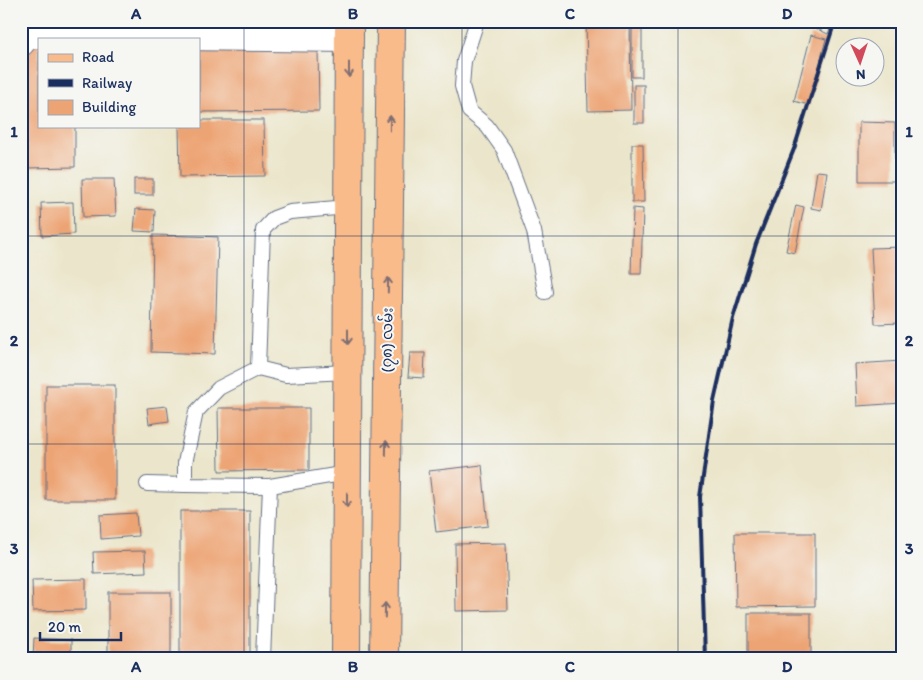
<svg xmlns="http://www.w3.org/2000/svg" width="923" height="680" font-family="Itim,'Noto Sans Myanmar',sans-serif">
	<rect width="100%" height="100%" fill="#f6f6f2"/>
	<filter id="ink" filterUnits="userSpaceOnUse"><feTurbulence type="fractalNoise" baseFrequency=".02" numOctaves="2"/><feDisplacementMap in="SourceGraphic" scale="10" xChannelSelector="R" yChannelSelector="G"/><feConvolveMatrix kernelMatrix="1 2 1 2 8 2 1 2 1" color-interpolation-filters="sRGB"/></filter>
	<filter id="wash" filterUnits="userSpaceOnUse"><feTurbulence type="fractalNoise" baseFrequency=".0096" numOctaves="4" result="noise"/><feDisplacementMap in="SourceGraphic" scale="20" xChannelSelector="R" yChannelSelector="G"/><feGaussianBlur stdDeviation="1.12" result="paint"/><feColorMatrix in="noise" values="0 0 0 0 0 0 0 0 0 0 0 0 0 0 0 0 0 1.4 0 .05"/><feComposite in="paint" operator="in"/></filter>
	<g filter="url(#wash)">
		<rect width="100%" height="100%" fill="#ebe6cb"/>
		<g id="blocks">
			<g fill="#eda475">
				<polygon points="243,21 321,21 322,29 243,30"/>
				<polygon points="586,21 630,21 631,110 588,111"/>
				<rect x="632" y="21" width="10" height="56"/>
				<polygon points="813,21 833,21 828,34 811,26"/>
				<polygon points="811,35 826,39 809,105 794,101"/>
				<polygon points="39,44 39,126 75,126 75,167 27,168 25,45"/>
				<polygon points="318,49 319,111 199,112 199,50"/>
				<rect x="634" y="85" width="10" height="38"/>
				<polygon points="199,120 264,120 265,176 180,177 179,126 199,126"/>
				<polygon points="859,122 895,123 895,181 859,181"/>
				<polygon points="632,144 643,144 644,202 632,202"/>
				<polygon points="817,171 827,172 821,210 811,208"/>
				<polygon points="82,179 114,179 116,216 83,217"/>
				<rect x="134" y="179" width="19" height="16"/>
				<polygon points="73,202 74,234 42,236 41,203"/>
				<polygon points="796,205 804,207 795,253 786,251"/>
				<polygon points="633,208 643,209 641,274 631,274"/>
				<polygon points="136,209 155,210 154,232 134,231"/>
				<polygon points="153,235 218,237 215,354 151,352"/>
				<polygon points="902,247 902,323 875,324 871,248"/>
				<polygon points="410,353 425,353 424,378 408,377"/>
				<polygon points="902,361 902,403 857,406 855,364"/>
				<rect x="46" y="385" width="69" height="115"/>
				<polygon points="167,406 169,421 149,424 147,408"/>
				<polygon points="218,408 309,408 309,470 219,471"/>
				<polygon points="482,465 488,526 436,532 429,471"/>
				<rect x="180" y="511" width="70" height="148"/>
				<polygon points="136,513 138,536 101,539 100,515"/>
				<polygon points="735,533 815,533 815,606 736,607"/>
				<polygon points="506,543 508,610 456,611 455,544"/>
				<polygon points="145,551 146,572 94,574 93,552"/>
				<polygon points="86,579 86,610 33,611 32,580"/>
				<rect x="108" y="592" width="63" height="65"/>
				<rect x="748" y="613" width="63" height="46"/>
				<polygon points="34,638 71,640 71,659 33,659"/>
			</g>
		</g>
	</g>
	<g filter="url(#ink)">
		<use href="#blocks" fill-opacity="0" stroke="#646f84" stroke-width="1"/>
		<g fill="none" stroke-linecap="round" stroke-linejoin="round">
			<g stroke="#646f84" stroke-width="16">
				<g id="service">
					<polyline points="477,21 464,61 462,86 469,111 487,126 504,150 534,231 545,292"/>
					<polyline points="258,368 219,388 196,412 185,463 185,485 270,486"/>
					<polyline points="347,372 286,375 258,368 263,230 274,218 290,212 348,207"/>
					<polyline points="147,484 185,485"/>
					<polyline points="263,659 270,486 347,473"/>
				</g>
			</g>
			<g stroke="#646f84" stroke-width="30">
				<polyline id="minor" points="21,42 24,37 34,34 349,38"/>
			</g>
			<g stroke="#646f84" stroke-width="30">
				<g id="primary">
					<polyline points="346,659 349,21"/>
					<polyline points="384,659 391,21"/>
				</g>
			</g>
			<use href="#service" stroke="#fff" stroke-width="14"/>
			<use href="#minor" stroke="#fff" stroke-width="28"/>
			<use href="#primary" stroke="#fabb8b" stroke-width="28"/>
			<polyline stroke="#1b2f5e" stroke-width="4" points="705,659 700,497 714,401 733,318 756,244 794,149 835,21"/>
		</g>
		<defs><path id="oneway-shaft" d="M-6 0H5M1.5-3L5.5 0L1.5 3" fill="none" stroke-width="1.6" stroke-linecap="round" stroke-linejoin="round" transform="scale(1.25)"/></defs>
		<g stroke="#7f6e72">
			<use href="#oneway-shaft" transform="translate(349 70) rotate(90)"/>
			<use href="#oneway-shaft" transform="translate(390 123) rotate(-89)"/>
			<use href="#oneway-shaft" transform="translate(388 285) rotate(-89)"/>
			<use href="#oneway-shaft" transform="translate(348 337) rotate(90)"/>
			<use href="#oneway-shaft" transform="translate(386 448) rotate(-89)"/>
			<use href="#oneway-shaft" transform="translate(347 500) rotate(90)"/>
			<use href="#oneway-shaft" transform="translate(385 610) rotate(-89)"/>
		</g>
	</g>
	<path fill="none" stroke="#1b2f5e" stroke-width="1" stroke-opacity="0.55" d="M244,21v638M462,21v638M678,21v638M21,236h881M21,444h881"/>
	<g text-anchor="middle" dominant-baseline="central" stroke-width="4" stroke-linejoin="round" paint-order="stroke">
		<g font-size="15" fill="#1b2f5e" stroke="#f6f6f2">
			<text transform="translate(387 340) rotate(-89)">(၇၈) လမ်း</text>
		</g>
	</g>
	<rect width="923" height="680" fill="none" stroke="#f6f6f2" stroke-width="55"/>
	<rect x="38" y="38" width="162" height="90" fill="#f6f6f2" stroke="#9ea6b7"/>
	<rect x="48" y="54" width="25" height="8" fill="#fabb8b" stroke="#9ea6b7"/>
	<text x="82" y="62" font-size="15" fill="#1b2f5e">Road</text>
	<rect x="48" y="79" width="25" height="8" fill="#1b2f5e" stroke="#9ea6b7"/>
	<text x="82" y="88" font-size="15" fill="#1b2f5e">Railway</text>
	<rect x="48" y="100" width="25" height="15" fill="#eda475" stroke="#9ea6b7"/>
	<text x="82" y="112" font-size="15" fill="#1b2f5e">Building</text>
	<g transform="translate(860 62) rotate(177)"><circle r="24" fill="#f6f6f2" stroke="#9ea6b7"/>
	<path d="M0-4L9 19L0 12L-9 19Z" fill="#d1495b"/>
	<text y="-8" font-size="14" font-weight="bold" text-anchor="middle" fill="#1b2f5e">N</text>
	</g>
	<path d="M40 632v8h81v-8" fill="none" stroke="#1b2f5e" stroke-width="2.5"/>
	<text x="48" y="632" font-size="15" fill="#1b2f5e" stroke="#f6f6f2" stroke-width="4" paint-order="stroke">20 m</text>
	<rect x="28" y="28" width="868" height="624" fill="none" stroke="#1b2f5e" stroke-width="2"/>
	<g font-size="16" text-anchor="middle" font-weight="bold" fill="#1b2f5e">
		<text x="136" y="19">A</text>
		<text x="353" y="19">B</text>
		<text x="570" y="19">C</text>
		<text x="787" y="19">D</text>
		<text x="14" y="137">1</text>
		<text x="909" y="137">1</text>
		<text x="14" y="346">2</text>
		<text x="909" y="346">2</text>
		<text x="14" y="554">3</text>
		<text x="909" y="554">3</text>
		<text x="136" y="672">A</text>
		<text x="353" y="672">B</text>
		<text x="570" y="672">C</text>
		<text x="787" y="672">D</text>
	</g>
</svg>
